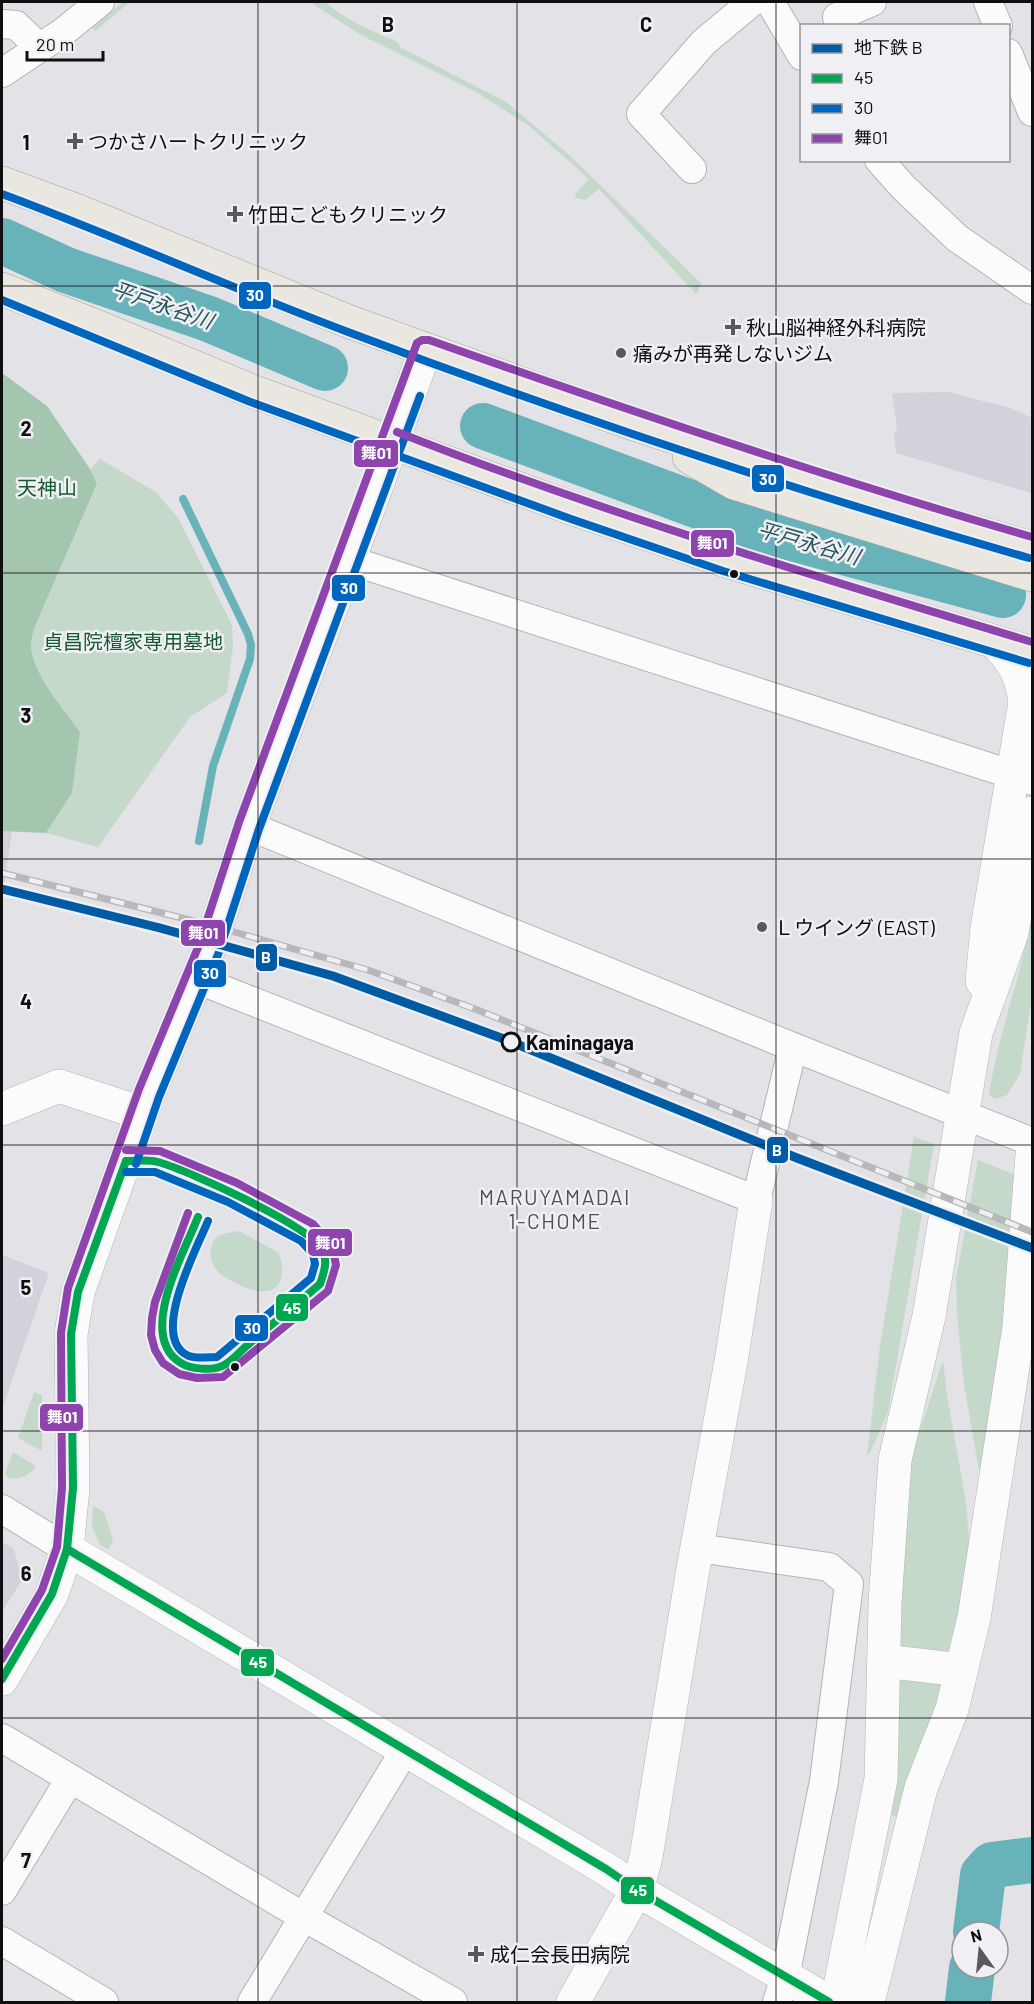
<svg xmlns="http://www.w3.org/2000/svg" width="1034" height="2004" font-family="Barlow,'Noto Sans JP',sans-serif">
	<rect width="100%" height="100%" fill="#e3e2e6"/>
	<g fill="#d3d2db">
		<polygon points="948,392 1010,408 1032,418 1032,493 896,453 894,434 897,427 892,393"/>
		<polygon points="2,831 12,831 2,900"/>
		<polygon points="2,1255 49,1273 2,1409"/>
		<polygon points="2,1542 14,1549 22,1580 2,1612"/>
	</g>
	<g fill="#c5d9ca">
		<polygon points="123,2 130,2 95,31 92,27"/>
		<path d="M310,2h15c22,19 47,29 73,40l2,5 106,55 62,52 134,130 -6,10 -97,-105 -14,11 -9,-2 -1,-4 14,-15 -60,-53 -53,-34 -117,-58z"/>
		<path d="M100,459l56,33 22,26 54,107 1,21 -6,47 -37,24 -92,130 -52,-14 26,-40 8,-61c-16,-23 -47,-57 -49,-85 0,-8 2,-16 5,-23l61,-139 -7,-16z"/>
		<path d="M1032,913v84l-12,77 -13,21 -12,4 -6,-4c9,-62 33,-120 43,-182z"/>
		<polygon points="914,1137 934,1144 888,1412 874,1444 867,1457 880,1346"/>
		<polygon points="978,1160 1016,1175 1003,1344 982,1487 964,1385 957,1314 956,1278"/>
		<path d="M239,1231l40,22c12,39 -12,47 -43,30 -10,-5 -20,-10 -24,-21 -3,-8 -1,-15 2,-23l8,-5z"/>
		<polygon points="943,1360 947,1395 966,1502 970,1553 949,1658 899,1648 906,1473"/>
		<polygon points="34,1392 42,1395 42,1451 18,1438"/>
		<path d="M13,1452l23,14c-7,10 -16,14 -28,12l-3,-4z"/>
		<polygon points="93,1506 104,1512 113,1540 108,1549 100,1545 92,1526"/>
		<polygon points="901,1676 941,1680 943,1692 898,1813 895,1817 890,1813 898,1680"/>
	</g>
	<path fill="#a4c6ae" d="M2,373l45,33 43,63 7,15 -61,140c-3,7 -5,15 -5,23 2,28 33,62 49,85l-8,61 -26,40 -44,-2z"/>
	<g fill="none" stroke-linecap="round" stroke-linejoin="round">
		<polyline stroke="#68b2ba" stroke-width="8" points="183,499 248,634 251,645 250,659 213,766 199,841"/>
		<g stroke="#68b2ba" stroke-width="46">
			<polyline points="2,241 66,270 209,319 325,368"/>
			<polyline points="483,426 766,531 1003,595"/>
			<polyline points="976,1932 983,1875 992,1865 1032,1860"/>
			<polyline points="968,2002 972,1968"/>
		</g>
		<g stroke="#b4b4b6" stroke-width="30">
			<g id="street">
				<polyline points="770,2 802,56"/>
				<polyline points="988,2 998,26"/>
				<polyline points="837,17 872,2"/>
				<polyline points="2,24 16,25 39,47"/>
				<polyline points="1008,53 1032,112"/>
				<polyline points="2,73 62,33 100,2"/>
				<polyline points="879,160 904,188 957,238 1032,290"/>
				<polyline points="692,169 641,114 704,42 752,2"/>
				<polyline points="349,560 1032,781"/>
				<polyline points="249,826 793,1047 1032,1142"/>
				<polyline points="196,979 756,1200 793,1047"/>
				<polyline points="2,1509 67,1549"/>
				<polyline points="698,1548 829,1567 849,1584 824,1781 785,1977 777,2002"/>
				<polyline points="2,1738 304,1917 453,2002"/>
				<polyline points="2,1891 70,1779"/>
				<polyline points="2,1941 104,2002"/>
				<polyline points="252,2002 405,1750"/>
			</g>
		</g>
		<g stroke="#b4b4b6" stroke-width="34">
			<g id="secondary">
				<path d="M982,981l5,-53 38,-226c-4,-28 -11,-40 -31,-61"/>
				<polyline points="2,1109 59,1086 141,1113"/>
				<polyline points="67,1549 606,1869 637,1890 829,2002"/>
				<polyline points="884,1661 961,1670"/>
				<polyline points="2,1679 52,1594 67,1549 73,1488 71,1334 78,1292 149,1093 209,949 249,826 376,488 425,350"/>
				<polyline points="573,2002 637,1890 646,1857 693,1569 732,1356 756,1200"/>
				<polyline points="837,2002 881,1779 885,1603 895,1460 929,1316 976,1033 1012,933 1032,813"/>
				<polyline points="868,2002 921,1788 952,1709 974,1618 1019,1327 1032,1154"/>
			</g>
		</g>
		<g stroke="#a6a297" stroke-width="34">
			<g id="primary">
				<polyline points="2,183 78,211 350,322 631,423 886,506 1032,548"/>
				<polyline points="2,289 96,326 252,391 574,509 726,561 1032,653"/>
				<polyline points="689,457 734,483 1032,575"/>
			</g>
		</g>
		<use href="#street" stroke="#fbfbfb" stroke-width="28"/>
		<use href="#secondary" stroke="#fbfbfb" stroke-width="33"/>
		<use href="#primary" stroke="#eae7e0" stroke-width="33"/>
		<g stroke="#b8b8ba" stroke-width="7">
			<polyline id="rail" points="2,873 210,925 368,970 475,1009 1032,1232"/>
		</g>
		<use href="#rail" stroke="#efeff4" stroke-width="4.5" stroke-dasharray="14" stroke-linecap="butt"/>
		<g stroke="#efeff4" stroke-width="12">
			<g id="bus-1">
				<path d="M126,1161c10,0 23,-2 32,1 30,8 149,63 163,86 8,12 3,24 -1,36 -23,20 -47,39 -70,59 -9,7 -18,19 -28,23 -10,5 -32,3 -41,-3 -45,-27 3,-110 17,-146"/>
				<polyline points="67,1549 606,1869 637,1890 829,2002"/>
				<polyline points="2,1679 52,1594 67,1549 73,1488 71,1334 78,1292 126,1161"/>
			</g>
		</g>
		<g stroke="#efeff4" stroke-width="12">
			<g id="bus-2">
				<path d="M2,194c116,43 229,94 346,138 224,85 451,160 681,226"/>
				<polyline points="2,300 248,401 571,519 723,571 1029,663"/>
				<polyline points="136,1164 159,1097 219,952 259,829 420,396"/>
				<path d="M126,1172h29l73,30 73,39 12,13 2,10 -4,14 -94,79c-9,0 -20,2 -28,-1 -41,-17 8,-108 19,-135"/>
			</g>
		</g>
		<g stroke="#efeff4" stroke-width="12">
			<g id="bus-3">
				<path d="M397,432c208,82 422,145 635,210"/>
				<polyline points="126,1150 160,1151 237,1183 313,1224 332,1245 336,1265 328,1291 223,1377 197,1378 179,1374 163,1363 155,1350 151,1335 152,1318 155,1302 188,1213"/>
				<path d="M2,1659l40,-69 15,-43 5,-59 -1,-155 7,-45 71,-199 60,-144 40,-123 178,-479 5,-3h7c200,71 399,138 603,197"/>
			</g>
		</g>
		<use href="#bus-1" stroke="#00a651" stroke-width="8"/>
		<use href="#bus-2" stroke="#0065bd" stroke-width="8"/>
		<use href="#bus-3" stroke="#8e44ad" stroke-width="8"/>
		<g stroke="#efeff4" stroke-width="14">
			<polyline id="metro-1" points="2,889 160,928 333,976 504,1039 797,1158 1032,1248"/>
		</g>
		<use href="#metro-1" stroke="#005ba5" stroke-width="9"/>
	</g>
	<path fill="none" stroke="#0f0f11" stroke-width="1.5" stroke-opacity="0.55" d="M258,2v2000M517,2v2000M776,2v2000M2,286h1030M2,573h1030M2,859h1030M2,1145h1030M2,1431h1030M2,1718h1030"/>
	<g fill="#59595c" stroke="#efeff4" stroke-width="2">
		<path d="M72 132h6v6h6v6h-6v6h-6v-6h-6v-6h6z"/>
		<path d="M232 205h6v6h6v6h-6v6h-6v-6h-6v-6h6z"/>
		<path d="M730 318h6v6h6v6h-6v6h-6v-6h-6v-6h6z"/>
		<circle cx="621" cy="353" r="6"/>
		<circle cx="762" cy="927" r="6"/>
		<path d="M473 1945h6v6h6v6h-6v6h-6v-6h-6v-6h6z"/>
	</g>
	<g fill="#0f0f11" stroke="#efeff4" stroke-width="2">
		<circle cx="734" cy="574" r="5"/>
		<circle cx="235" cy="1367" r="5"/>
	</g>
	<circle fill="#efeff4" stroke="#0f0f11" stroke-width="3" cx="511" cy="1042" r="9"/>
	<g text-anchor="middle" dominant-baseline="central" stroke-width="5" stroke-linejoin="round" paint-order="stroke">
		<g font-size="20" fill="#0f0f11" stroke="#efeff4" text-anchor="start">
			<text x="88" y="141">つかさハートクリニック</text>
			<text x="248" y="214">竹田こどもクリニック</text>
			<text x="746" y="327">秋山脳神経外科病院</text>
			<text x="633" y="353">痛みが再発しないジム</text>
			<text x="774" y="927">Ｌウイング (EAST)</text>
			<text x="490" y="1954">成仁会長田病院</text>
		</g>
		<g font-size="20" fill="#155b2f" stroke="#efeff4">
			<text x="47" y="487">天神山</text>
			<text x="133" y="641">貞昌院檀家専用墓地</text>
		</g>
		<g font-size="20" font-weight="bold" fill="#0f0f11" stroke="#efeff4" text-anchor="start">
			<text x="526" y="1042">Kaminagaya</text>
		</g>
		<g font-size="21" font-style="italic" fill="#29565a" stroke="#efeff4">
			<text transform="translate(163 304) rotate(19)">平戸永谷川</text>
			<text transform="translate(809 542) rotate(16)">平戸永谷川</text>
		</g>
		<g font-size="21" letter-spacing="1.5" fill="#515055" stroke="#efeff4">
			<text x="555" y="1196">MARUYAMADAI<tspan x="555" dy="24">1-CHOME</tspan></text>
		</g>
	</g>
	<g font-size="20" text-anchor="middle" font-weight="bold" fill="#0f0f11" stroke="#efeff4" stroke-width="5" stroke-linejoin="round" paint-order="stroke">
		<text x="388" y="32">B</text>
		<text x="646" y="32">C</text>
		<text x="26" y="150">1</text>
		<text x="26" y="436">2</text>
		<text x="26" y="723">3</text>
		<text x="26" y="1009">4</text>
		<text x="26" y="1295">5</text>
		<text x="26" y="1581">6</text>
		<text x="26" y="1868">7</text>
	</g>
	<g stroke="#efeff4" stroke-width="2">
		<rect x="238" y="281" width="34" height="29" rx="6" fill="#0065bd"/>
		<rect x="353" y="439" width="46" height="29" rx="6" fill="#8e44ad"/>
		<rect x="751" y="464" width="34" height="29" rx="6" fill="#0065bd"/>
		<rect x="690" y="529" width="45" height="29" rx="6" fill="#8e44ad"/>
		<rect x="331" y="574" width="35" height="28" rx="6" fill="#0065bd"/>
		<rect x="180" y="919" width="46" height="28" rx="6" fill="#8e44ad"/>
		<rect x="255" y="943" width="23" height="29" rx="6" fill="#005ba5"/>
		<rect x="193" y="959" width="34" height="29" rx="6" fill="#0065bd"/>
		<rect x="766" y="1136" width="23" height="28" rx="6" fill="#005ba5"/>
		<rect x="307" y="1228" width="46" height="29" rx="6" fill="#8e44ad"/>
		<rect x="275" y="1293" width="34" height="29" rx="6" fill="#00a651"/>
		<rect x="234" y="1314" width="35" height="28" rx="6" fill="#0065bd"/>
		<rect x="39" y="1403" width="45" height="29" rx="6" fill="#8e44ad"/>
		<rect x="240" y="1648" width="35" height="29" rx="6" fill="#00a651"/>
		<rect x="620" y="1876" width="35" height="29" rx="6" fill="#00a651"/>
	</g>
	<g font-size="16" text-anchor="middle" font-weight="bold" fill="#fff">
		<text x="255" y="301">30</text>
		<text x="376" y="459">舞01</text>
		<text x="768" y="485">30</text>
		<text x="712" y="549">舞01</text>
		<text x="349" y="594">30</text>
		<text x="203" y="939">舞01</text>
		<text x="266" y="963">B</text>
		<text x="210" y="979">30</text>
		<text x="777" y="1156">B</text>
		<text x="330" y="1249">舞01</text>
		<text x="292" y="1314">45</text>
		<text x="252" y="1334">30</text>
		<text x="62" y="1423">舞01</text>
		<text x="258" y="1668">45</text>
		<text x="638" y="1896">45</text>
	</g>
	<rect width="1034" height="2004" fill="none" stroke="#0f0f11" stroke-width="6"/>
	<rect x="800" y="24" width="210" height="138" fill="#efeff4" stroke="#959599" stroke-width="1.5"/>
	<rect x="812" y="44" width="30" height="9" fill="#005ba5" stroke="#959599" stroke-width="1.5"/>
	<text x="854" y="54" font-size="18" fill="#0f0f11">地下鉄 B</text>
	<rect x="812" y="74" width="30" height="9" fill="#00a651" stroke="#959599" stroke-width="1.5"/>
	<text x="854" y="84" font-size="18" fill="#0f0f11">45</text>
	<rect x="812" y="104" width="30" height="9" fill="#0065bd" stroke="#959599" stroke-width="1.5"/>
	<text x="854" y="114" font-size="18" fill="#0f0f11">30</text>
	<rect x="812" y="134" width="30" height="9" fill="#8e44ad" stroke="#959599" stroke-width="1.5"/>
	<text x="854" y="144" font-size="18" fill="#0f0f11">舞01</text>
	<g transform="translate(980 1950) rotate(345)"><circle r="28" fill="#efeff4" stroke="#959599" stroke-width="1.5"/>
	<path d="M0-4.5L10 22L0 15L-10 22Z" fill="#59595c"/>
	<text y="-9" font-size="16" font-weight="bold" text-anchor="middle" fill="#0f0f11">N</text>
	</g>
	<path d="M27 51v9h76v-9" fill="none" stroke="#0f0f11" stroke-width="3"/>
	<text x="36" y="51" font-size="18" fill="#0f0f11" stroke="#efeff4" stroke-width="4.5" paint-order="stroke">20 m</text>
</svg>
